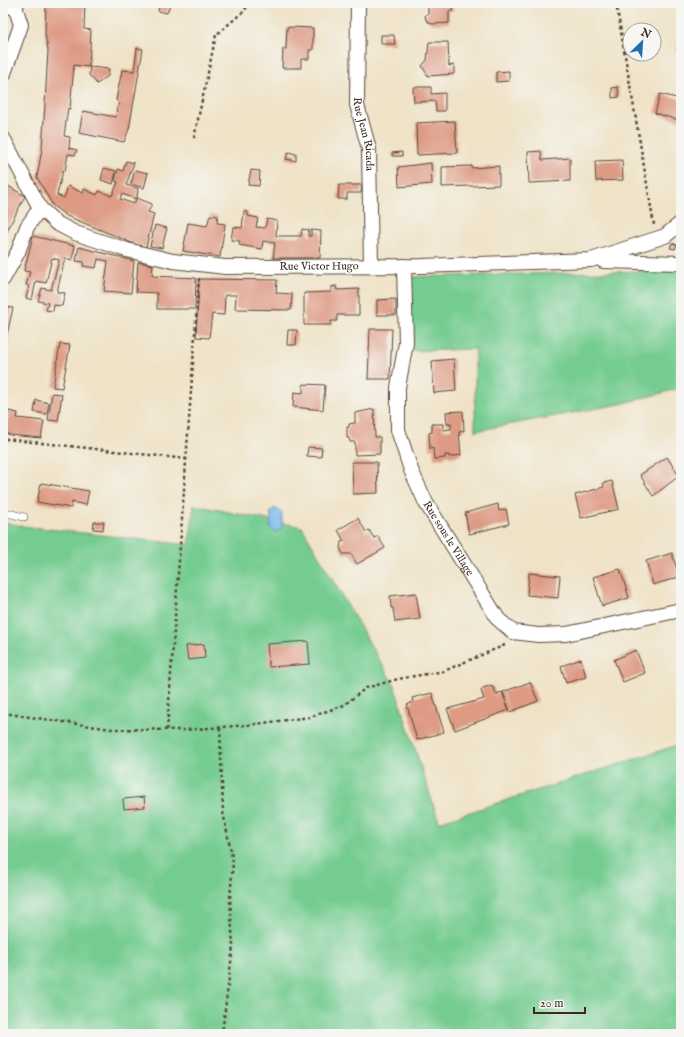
<svg xmlns="http://www.w3.org/2000/svg" width="684" height="1037" font-family="'IM FELL English',serif">
	<rect width="100%" height="100%" fill="#f6f6f2"/>
	<filter id="ink" filterUnits="userSpaceOnUse"><feTurbulence type="fractalNoise" baseFrequency=".025" numOctaves="2"/><feDisplacementMap in="SourceGraphic" scale="8" xChannelSelector="R" yChannelSelector="G"/><feConvolveMatrix kernelMatrix="1 2 1 2 8 2 1 2 1" color-interpolation-filters="sRGB"/></filter>
	<filter id="wash" filterUnits="userSpaceOnUse"><feTurbulence type="fractalNoise" baseFrequency=".012" numOctaves="4" result="noise"/><feDisplacementMap in="SourceGraphic" scale="16" xChannelSelector="R" yChannelSelector="G"/><feGaussianBlur stdDeviation="0.9" result="paint"/><feColorMatrix in="noise" values="0 0 0 0 0 0 0 0 0 0 0 0 0 0 0 0 0 1.4 0 .05"/><feComposite in="paint" operator="in"/></filter>
	<g filter="url(#wash)">
		<rect width="100%" height="100%" fill="#efe2c6"/>
		<g fill="#75cc91" stroke="#587b58">
			<polygon points="681,270 681,388 620,404 475,431 475,349 410,351 409,277"/>
			<polygon points="194,505 302,527 394,685 439,822 681,744 681,1034 3,1034 3,522 22,526 189,545"/>
		</g>
		<polygon fill="#76baec" stroke="#587285" points="275,508 282,513 282,527 278,532 272,530 270,527 271,511"/>
		<g id="blocks">
			<g fill="#de9a83" fill-rule="evenodd">
				<path d="M46,3h39l-1,26 7,1 -2,37 -15,-2 -4,44 -2,-1 -4,28 6,1 -1,11 8,2 -2,5 -7,-1 -3,17 -2,-1 -6,25 7,3 4,-12 15,7 1,-4 13,6 2,-4 13,5 6,-14 -3,-1 3,-12 5,2 3,-10 8,2 -8,22 12,3 -1,10 15,6 -4,8 6,2 -8,33 -9,-2 -70,-29 -14,-10 -16,-29 5,-28 3,-45 3,-54 -3,-16zM122,194l14,5 -2,5 -14,-5z"/>
				<polygon points="118,3 140,3 139,7"/>
				<polygon points="160,3 171,3 167,13 158,11"/>
				<polygon points="433,3 453,3 453,11 449,11 449,23 432,24 426,20 425,15 428,14 428,6 433,5"/>
				<polygon points="287,27 313,28 313,50 309,50 309,59 301,59 301,68 282,68 283,49 286,49"/>
				<polygon points="381,35 394,35 395,44 381,44"/>
				<polygon points="429,42 448,42 449,66 454,65 454,74 428,76 422,66 427,60"/>
				<polygon points="681,46 681,64 680,64 677,47"/>
				<polygon points="137,48 143,49 129,129 124,142 79,133 83,111 116,117 117,108 120,104 116,100 122,70 134,71"/>
				<polygon points="90,67 109,69 108,76 97,84 89,75"/>
				<polygon points="509,71 509,81 496,82 496,72"/>
				<polygon points="413,87 431,87 431,94 445,93 445,111 436,111 435,101 414,102"/>
				<polygon points="618,87 619,97 612,98 612,88"/>
				<polygon points="660,94 681,99 681,121 655,113"/>
				<polygon points="455,121 457,153 417,155 416,123"/>
				<polygon points="541,151 542,160 570,158 570,181 529,183 528,152"/>
				<polygon points="288,152 296,154 296,161 286,159"/>
				<polygon points="402,152 402,156 392,156 392,153"/>
				<polygon points="622,160 623,180 596,181 595,161"/>
				<polygon points="431,163 432,184 399,187 398,167"/>
				<polygon points="472,166 472,168 499,166 499,185 442,187 442,167"/>
				<polygon points="104,168 116,171 113,184 101,180"/>
				<polygon points="135,170 148,173 144,188 131,184"/>
				<polygon points="251,170 260,171 259,186 248,185"/>
				<polygon points="3,183 25,196 3,239"/>
				<polygon points="339,185 362,185 361,193 347,193 347,199 338,199"/>
				<polygon points="244,211 248,212 248,216 258,218 256,227 265,228 267,219 277,221 276,236 301,236 302,229 309,230 308,236 311,236 311,230 321,231 320,258 273,258 275,243 263,241 262,249 239,245 240,241 231,240 233,227 242,228"/>
				<polygon points="210,215 218,216 217,223 225,224 220,257 183,251 188,223 207,226"/>
				<polygon points="155,225 167,228 162,248 150,246"/>
				<polygon points="33,236 75,246 72,260 65,258 57,292 65,293 62,306 54,305 53,311 46,310 48,303 38,301 42,288 51,290 59,260 52,258 46,283 36,281 32,300 26,298 29,286 26,285 30,272 24,271"/>
				<polygon points="672,243 677,245 675,249 670,248"/>
				<polygon points="79,247 134,261 131,293 104,291 108,261 98,259 96,268 83,266 84,262 76,261"/>
				<polygon points="138,262 153,265 152,276 196,278 195,309 157,309 157,293 136,292"/>
				<polygon points="199,279 277,280 276,293 292,294 291,310 235,309 236,295 225,295 224,315 212,314 209,338 196,337"/>
				<polygon points="336,286 337,290 359,289 359,315 337,315 337,321 331,321 331,325 304,325 304,293 331,292 331,287"/>
				<polygon points="396,299 396,315 377,315 377,300"/>
				<polygon points="3,306 13,308 4,348 3,348"/>
				<polygon points="370,329 392,329 390,379 368,379"/>
				<polygon points="288,330 297,330 296,345 287,345"/>
				<polygon points="60,344 70,345 62,388 53,387"/>
				<polygon points="454,359 456,391 434,393 432,361"/>
				<polygon points="303,384 325,385 323,410 293,407 294,392 303,393"/>
				<polygon points="52,393 62,394 58,421 48,420"/>
				<polygon points="36,400 49,403 47,414 34,412"/>
				<polygon points="374,409 375,437 380,437 380,454 355,455 355,442 350,442 349,438 347,438 347,427 349,427 349,424 355,423 355,413"/>
				<polygon points="9,411 18,413 17,418 44,421 41,438 10,435 4,432"/>
				<polygon points="463,411 464,431 459,432 461,455 449,457 449,455 445,455 445,458 434,459 433,448 430,449 429,433 432,432 432,424 443,424 443,430 451,429 451,424 447,424 446,412"/>
				<polygon points="308,447 322,448 321,457 307,456"/>
				<polygon points="667,457 679,476 653,496 640,475"/>
				<polygon points="352,462 377,462 378,493 353,494"/>
				<polygon points="612,481 619,509 581,518 575,495 604,487 603,483"/>
				<polygon points="41,483 89,491 86,505 72,502 71,508 37,502"/>
				<polygon points="498,504 499,511 506,509 509,524 469,534 465,513"/>
				<polygon points="358,518 366,532 369,530 374,538 378,536 385,548 357,564 351,554 343,554 340,548 341,542 344,541 338,530"/>
				<polygon points="94,522 104,522 103,530 93,529"/>
				<polygon points="672,553 679,577 653,585 646,561"/>
				<polygon points="620,569 629,598 602,606 593,577"/>
				<polygon points="529,573 560,576 558,598 527,595"/>
				<polygon points="416,593 420,619 395,622 393,608 391,608 390,596"/>
				<polygon points="308,641 310,664 269,667 267,644"/>
				<polygon points="204,644 205,658 188,660 186,646"/>
				<polygon points="636,650 645,673 623,682 614,660"/>
				<polygon points="581,659 586,677 566,683 561,666"/>
				<polygon points="530,682 538,701 510,712 503,692"/>
				<polygon points="489,686 493,687 496,694 502,692 509,710 455,730 447,709 484,699 481,691 483,688"/>
				<polygon points="432,693 444,732 417,740 407,705 413,702 412,698"/>
				<polygon points="144,797 145,807 124,809 123,799"/>
			</g>
		</g>
	</g>
	<g filter="url(#ink)">
		<use href="#blocks" fill-opacity="0" stroke="#564637" stroke-width="1"/>
		<g fill="none" stroke-linecap="round" stroke-linejoin="round">
			<g stroke="#564637" stroke-width="8">
				<polyline id="lane" points="3,512 24,517"/>
			</g>
			<g stroke="#564637" stroke-width="16">
				<g id="street">
					<path id="s1" d="M358,3l-1,102 12,44 2,117"/>
					<polyline points="3,76 21,25 14,3"/>
					<path id="s2" d="M3,138l37,70 16,15 19,10 52,17 46,11 52,6 196,-1 170,-6 74,-24 16,-13"/>
					<polyline points="603,261 681,263"/>
					<path id="s3" d="M404,266l2,77 -8,44v43l13,40 15,33 72,116 15,13 25,3 28,-1 115,-24"/>
					<polyline points="3,279 18,252 27,227 40,208"/>
				</g>
			</g>
			<g stroke="#564637" stroke-width="22">
				<polyline id="secondary" points="3,4 14,3"/>
			</g>
			<g stroke="#564637" stroke-width="2.5" stroke-dasharray="3 3" stroke-linecap="butt">
				<polyline points="616,3 654,225"/>
				<polyline points="194,138 216,35 243,12 250,3"/>
				<polyline points="3,445 6,439 186,459"/>
				<polyline points="3,713 111,729 185,730 248,725 310,717 344,705 366,688 398,679 444,671 505,645"/>
				<polyline points="220,728 223,812 233,862 230,898 233,946 222,1034"/>
				<polyline points="167,730 199,278"/>
			</g>
			<use href="#lane" stroke="#fff" stroke-width="7"/>
			<use href="#street" stroke="#fff" stroke-width="14"/>
			<use href="#secondary" stroke="#fff" stroke-width="20"/>
		</g>
	</g>
	<g text-anchor="middle" dominant-baseline="central" stroke-width="3" stroke-linejoin="round" paint-order="stroke">
		<g font-size="11" fill="#3b2a1e" stroke="#f6f6f2">
			<text stroke="none"><textPath href="#s1" startOffset="132">Rue Jean Ricada</textPath></text>
			<text stroke="none"><textPath href="#s2" startOffset="371">Rue Victor Hugo</textPath></text>
			<text stroke="none"><textPath href="#s3" startOffset="285">Rue sous le Village</textPath></text>
		</g>
	</g>
	<rect width="684" height="1037" fill="none" stroke="#f6f6f2" stroke-width="16"/>
	<g transform="translate(642 42) rotate(25)"><circle r="19" fill="#f6f6f2" stroke="#aba49d"/>
	<path d="M0-3L7 15L0 10L-7 15Z" fill="#1f6fb2"/>
	<text y="-6" font-size="11" font-weight="bold" text-anchor="middle" fill="#3b2a1e">N</text>
	</g>
	<path d="M534 1007v6h51v-6" fill="none" stroke="#3b2a1e" stroke-width="2"/>
	<text x="540" y="1007" font-size="12" fill="#3b2a1e" stroke="#f6f6f2" stroke-width="3" paint-order="stroke">20 m</text>
</svg>
